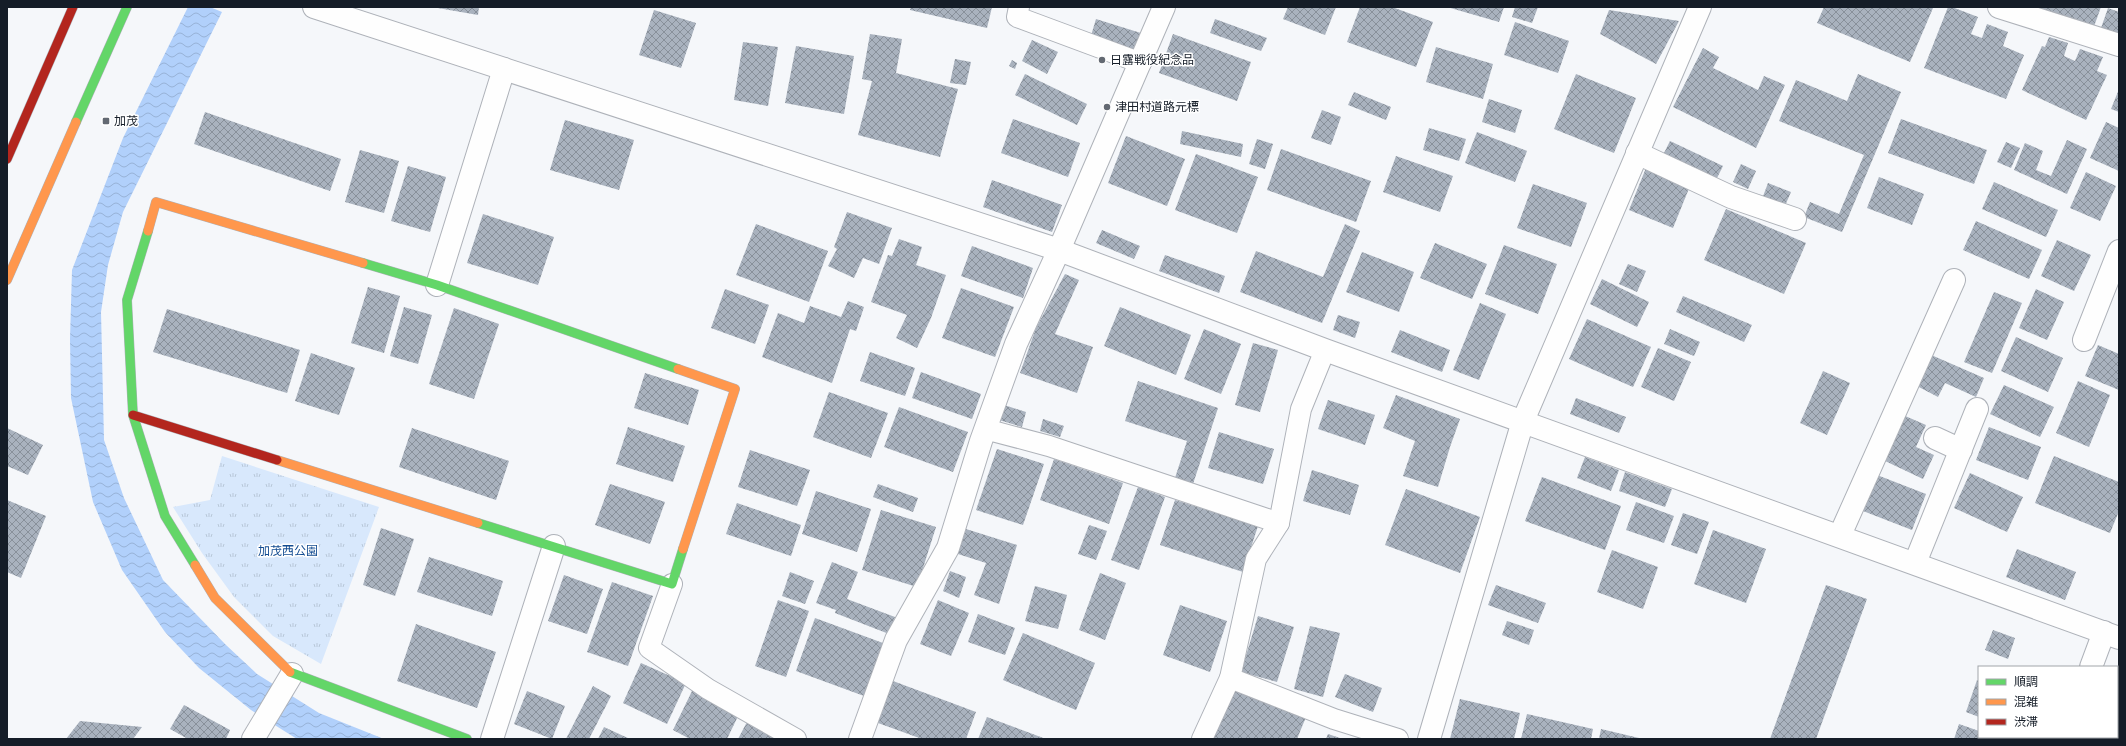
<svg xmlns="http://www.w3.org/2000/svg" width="2126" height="746" font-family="Rubik,'Noto Sans JP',sans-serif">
	<defs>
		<pattern id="park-tufts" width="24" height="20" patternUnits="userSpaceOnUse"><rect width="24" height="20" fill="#d8e8fc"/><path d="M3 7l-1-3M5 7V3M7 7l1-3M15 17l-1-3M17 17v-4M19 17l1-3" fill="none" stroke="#b8c7d8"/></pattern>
		<pattern id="water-waves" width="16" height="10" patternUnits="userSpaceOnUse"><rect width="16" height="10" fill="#b1d0fb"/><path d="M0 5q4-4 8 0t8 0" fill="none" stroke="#97b2d7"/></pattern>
		<pattern id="building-cross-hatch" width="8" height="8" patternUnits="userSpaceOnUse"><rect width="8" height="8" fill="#a9b2be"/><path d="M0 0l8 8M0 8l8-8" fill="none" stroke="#88909a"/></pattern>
	</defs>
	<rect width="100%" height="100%" fill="#f5f7fa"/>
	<polygon fill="url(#park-tufts)" points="222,456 379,507 321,664 273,636 234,597 202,553 173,507 210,500"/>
	<polygon fill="url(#water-waves)" points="188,7 210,7 222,12 123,212 108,265 101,312 104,440 124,498 163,580 226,645 257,674 319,713 384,739 297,739 251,710 199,668 165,632 122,570 93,502 71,398 70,339 72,270 123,138"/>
	<g fill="url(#building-cross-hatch)">
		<polygon points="432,7 479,7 478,15"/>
		<polygon points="911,7 992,7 987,28 910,10"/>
		<polygon points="1288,7 1336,7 1325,35 1283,19"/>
		<polygon points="1360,7 1392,7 1433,22 1416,67 1347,42"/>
		<polygon points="1447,7 1504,7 1499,22"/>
		<polygon points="1515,7 1538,7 1532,23 1512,17"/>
		<polygon points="1824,7 1930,7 1933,8 1910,62 1817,23"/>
		<polygon points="1948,7 1952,7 1978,17 1971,34 1982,38 1987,24 2008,32 2003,46 2024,55 2006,99 1924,68"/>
		<polygon points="2028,7 2101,7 2092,32"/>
		<polygon points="2108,8 2119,12 2119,34 2101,28"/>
		<polygon points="654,10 696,23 681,68 639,55"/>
		<polygon points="1609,10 1679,21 1656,64 1600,34"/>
		<polygon points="1096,19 1144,34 1138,54 1090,39"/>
		<polygon points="1215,19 1267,38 1261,51 1210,33"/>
		<polygon points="1515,22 1569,41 1558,73 1504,55"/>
		<polygon points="870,34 902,39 896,73 958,89 940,157 858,135 872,81 862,79"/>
		<polygon points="1173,34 1251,62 1237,101 1159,73"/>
		<polygon points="2049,37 2068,43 2064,56 2075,61 2080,49 2103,57 2097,71 2107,75 2086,120 2022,90 2042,46 2045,47"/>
		<polygon points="1032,40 1058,52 1047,74 1022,61"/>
		<polygon points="743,42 778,47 768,106 734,100"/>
		<polygon points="796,46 854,56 844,114 785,103"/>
		<polygon points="1436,47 1493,64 1483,99 1426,82"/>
		<polygon points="1703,48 1719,57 1713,68 1758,90 1764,76 1785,85 1756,148 1673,107"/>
		<polygon points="955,59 971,62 966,85 950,83"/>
		<polygon points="1012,60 1017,63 1015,69 1009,66"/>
		<polygon points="1025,74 1087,104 1077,125 1015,95"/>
		<polygon points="1576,74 1636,98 1614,153 1554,129"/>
		<polygon points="1858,74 1901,92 1842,232 1804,217 1810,202 1839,214 1864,155 1779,121 1796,80 1847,101"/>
		<polygon points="2119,89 2119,112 2111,109"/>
		<polygon points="1354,92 1391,107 1386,120 1348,105"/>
		<polygon points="1489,99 1522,110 1515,133 1482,122"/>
		<polygon points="1322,110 1341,117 1331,145 1311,138"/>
		<polygon points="205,112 341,159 330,191 194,144"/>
		<polygon points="1013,119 1080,143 1068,177 1001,153"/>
		<polygon points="1901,119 1987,150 1974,184 1888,153"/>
		<polygon points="565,120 634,140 619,190 550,170"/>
		<polygon points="2106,122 2119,128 2119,171 2090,158"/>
		<polygon points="1429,128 1466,139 1459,161 1423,150"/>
		<polygon points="1182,131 1243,144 1241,157 1180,144"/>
		<polygon points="1477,132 1527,151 1515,182 1465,163"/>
		<polygon points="1126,136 1185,159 1167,206 1108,183"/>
		<polygon points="1257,139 1273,144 1265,169 1249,164"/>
		<polygon points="2067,140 2087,149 2067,194 2014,170 2025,143 2043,151 2036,170 2051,176"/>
		<polygon points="1670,141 1723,166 1717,178 1664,153"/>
		<polygon points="2006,142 2020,148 2011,168 1997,162"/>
		<polygon points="1281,149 1371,181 1356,222 1267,190"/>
		<polygon points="360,150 399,161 384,213 345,202"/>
		<polygon points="1196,154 1258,177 1237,233 1175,210"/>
		<polygon points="1396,156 1453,176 1440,212 1383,192"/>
		<polygon points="1741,164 1756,171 1748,189 1733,182"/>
		<polygon points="408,166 446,177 430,232 391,221"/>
		<polygon points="1646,168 1690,186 1673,228 1629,210"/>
		<polygon points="2086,172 2116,186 2100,221 2070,208"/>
		<polygon points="1879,177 1924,194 1912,225 1867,208"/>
		<polygon points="992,180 1062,205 1052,232 983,207"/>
		<polygon points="1994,182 2058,210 2046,237 1982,209"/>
		<polygon points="1768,183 1791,192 1784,208 1762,199"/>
		<polygon points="1533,184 1587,203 1571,247 1517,228"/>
		<polygon points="1726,209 1806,243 1784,294 1704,260"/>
		<polygon points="847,212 892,228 879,264 863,258 854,278 828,266 837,249 834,247"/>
		<polygon points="483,214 554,237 538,285 467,263"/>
		<polygon points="1976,221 2042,250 2029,279 1963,250"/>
		<polygon points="756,224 828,251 809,302 736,275"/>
		<polygon points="1345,224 1360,231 1322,323 1240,292 1256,251 1323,277"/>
		<polygon points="1102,230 1140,246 1134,259 1096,243"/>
		<polygon points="899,239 922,247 916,265 946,275 931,318 917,348 896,338 907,315 871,302 888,255 892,256"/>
		<polygon points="2057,240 2091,255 2074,291 2041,276"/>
		<polygon points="1435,243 1487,264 1472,299 1420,278"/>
		<polygon points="1504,245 1557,264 1538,314 1485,294"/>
		<polygon points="972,246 1033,268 1023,298 961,276"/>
		<polygon points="1362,252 1414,272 1399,312 1346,292"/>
		<polygon points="1165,255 1225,276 1219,293 1159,271"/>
		<polygon points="1628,264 1646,271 1637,292 1619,284"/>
		<polygon points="1065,274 1079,280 1055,334 1093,347 1077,393 1020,373 1036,328"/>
		<polygon points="1602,279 1649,302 1637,327 1590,304"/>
		<polygon points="368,287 400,296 384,353 351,343"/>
		<polygon points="961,288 1014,307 995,357 942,338"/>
		<polygon points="725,289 769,305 755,344 711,328"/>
		<polygon points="2036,289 2064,302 2047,340 2019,328"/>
		<polygon points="1994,292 2022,303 1992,373 1964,362"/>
		<polygon points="1683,296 1752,325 1744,342 1676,312"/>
		<polygon points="848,301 864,307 856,331 850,329 832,383 762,357 778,313 804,323 810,306 841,317"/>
		<polygon points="1480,303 1506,314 1479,380 1453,370"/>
		<polygon points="404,307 432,315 418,364 390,356"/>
		<polygon points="1120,307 1191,335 1176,375 1104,346"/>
		<polygon points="454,308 499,324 474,399 429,384"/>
		<polygon points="167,309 300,350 287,393 153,352"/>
		<polygon points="1338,315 1360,322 1355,338 1333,330"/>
		<polygon points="1587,319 1651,347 1633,387 1569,359"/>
		<polygon points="1204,329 1241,344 1221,394 1184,379"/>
		<polygon points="1670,329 1700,342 1694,356 1664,344"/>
		<polygon points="1400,330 1450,350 1442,372 1391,352"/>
		<polygon points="2016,337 2063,358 2048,392 2001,371"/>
		<polygon points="1253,343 1278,350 1260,412 1235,405"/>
		<polygon points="2098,345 2119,354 2119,390 2085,376"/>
		<polygon points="1658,348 1691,362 1674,401 1641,387"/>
		<polygon points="870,352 915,368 905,396 860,381"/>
		<polygon points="311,353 355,368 339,415 295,401"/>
		<polygon points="1929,354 1984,378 1976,397 1945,383 1938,397 1917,386"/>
		<polygon points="1823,371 1850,383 1827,435 1800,423"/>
		<polygon points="921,372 981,394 972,419 912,398"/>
		<polygon points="645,373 699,390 688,425 634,408"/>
		<polygon points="1138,381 1218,408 1192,487 1174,481 1187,441 1125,421"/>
		<polygon points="2078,381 2110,395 2089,447 2056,433"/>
		<polygon points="2004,385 2054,407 2040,437 1990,414"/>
		<polygon points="829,392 888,413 871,458 813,437"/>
		<polygon points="1396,395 1460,419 1450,447 1438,487 1403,476 1415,441 1383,428"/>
		<polygon points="1576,398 1626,417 1619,433 1570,414"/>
		<polygon points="1328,400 1375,415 1365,445 1318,429"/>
		<polygon points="1004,405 1026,412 1022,427 999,420"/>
		<polygon points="899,407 968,432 953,472 884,447"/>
		<polygon points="1903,415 1926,425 1916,447 1934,455 1923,479 1883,460"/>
		<polygon points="1043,419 1064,426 1060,437 1040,431"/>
		<polygon points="628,427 685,446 673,482 616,464"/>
		<polygon points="1989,427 2041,447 2028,480 1976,460"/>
		<polygon points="7,428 43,445 28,475 7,466"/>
		<polygon points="412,428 509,461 496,500 399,467"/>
		<polygon points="1219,432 1274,449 1263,484 1208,468"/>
		<polygon points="997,449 1044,464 1023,525 976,510"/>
		<polygon points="750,450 810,470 797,506 738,487"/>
		<polygon points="2054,456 2119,482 2119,511 2110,533 2035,503"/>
		<polygon points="1585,457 1619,470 1611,491 1577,478"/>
		<polygon points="1054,459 1123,483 1109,524 1040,500"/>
		<polygon points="1312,470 1359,485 1350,515 1303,501"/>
		<polygon points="1625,472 1672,489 1665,507 1619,491"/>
		<polygon points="1970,473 2023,497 2007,532 1954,508"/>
		<polygon points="1877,475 1926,494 1912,530 1863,511"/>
		<polygon points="1542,477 1621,506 1605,550 1525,521"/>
		<polygon points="610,484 665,502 650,544 595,525"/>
		<polygon points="878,484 918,498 913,512 873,497"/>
		<polygon points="1138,487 1165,497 1139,570 1111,560"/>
		<polygon points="1406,489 1480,517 1460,573 1385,545"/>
		<polygon points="816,491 871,509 857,552 802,534"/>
		<polygon points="7,500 46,516 21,578 7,572"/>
		<polygon points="1175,500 1258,526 1243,572 1160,545"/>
		<polygon points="1636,502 1674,516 1664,543 1626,530"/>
		<polygon points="737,503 801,525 791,556 726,534"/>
		<polygon points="881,510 936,527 917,587 862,570"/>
		<polygon points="1683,513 1709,522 1697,554 1671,545"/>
		<polygon points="1089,525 1107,531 1096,560 1078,554"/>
		<polygon points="381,528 414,539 395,596 363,585"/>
		<polygon points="966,529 1017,545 999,604 974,595 986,563 958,554"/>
		<polygon points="1713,530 1766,549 1746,603 1694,584"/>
		<polygon points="2017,549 2076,572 2065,600 2006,577"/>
		<polygon points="1612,550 1658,567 1643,609 1597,592"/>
		<polygon points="429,557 503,581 492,616 417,592"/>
		<polygon points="832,562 858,572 847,599 895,617 889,634 835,613 836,610 816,603"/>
		<polygon points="950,571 966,577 959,598 943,591"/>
		<polygon points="790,572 814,581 805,604 782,596"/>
		<polygon points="1100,573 1126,583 1105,640 1079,630"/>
		<polygon points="564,575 603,589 587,634 548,621"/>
		<polygon points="612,582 653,596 628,666 587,652"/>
		<polygon points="1496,585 1546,603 1538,623 1488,605"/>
		<polygon points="1826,585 1867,599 1816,739 1770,739"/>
		<polygon points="1035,586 1067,595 1058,629 1025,621"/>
		<polygon points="778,600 809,611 786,677 755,666"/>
		<polygon points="938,600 969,613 951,656 920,644"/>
		<polygon points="1180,605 1227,621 1210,672 1163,655"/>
		<polygon points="978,614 1015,628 1005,655 968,642"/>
		<polygon points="1258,616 1294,627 1277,682 1241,672"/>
		<polygon points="815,618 883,643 864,696 796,671"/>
		<polygon points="1507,621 1534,630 1529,645 1502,635"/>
		<polygon points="416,624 496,652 477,708 397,681"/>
		<polygon points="1310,626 1340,633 1323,697 1294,689"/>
		<polygon points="1993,630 2015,638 2008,659 1985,650"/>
		<polygon points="1023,633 1095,663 1076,710 1003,680"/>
		<polygon points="641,663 686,683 667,724 623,703"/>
		<polygon points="1345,674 1382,688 1373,712 1335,697"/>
		<polygon points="1977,680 1979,681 1979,717 1966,712"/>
		<polygon points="893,681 976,712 966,739 922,739 878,723"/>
		<polygon points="593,686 611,696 589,739 566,739"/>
		<polygon points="1235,687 1306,717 1297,739 1213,739"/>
		<polygon points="693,689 740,712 727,739 690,739 673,730"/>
		<polygon points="527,691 565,706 552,739 514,724"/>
		<polygon points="1460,699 1520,713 1514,739 1450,739"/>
		<polygon points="184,705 230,730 226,739 188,739 170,729"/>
		<polygon points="2117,710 2119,711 2119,739 2085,739 2086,737 2117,737"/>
		<polygon points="1527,714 1593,729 1591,739 1521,739"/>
		<polygon points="987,717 1046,739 978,739"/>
		<polygon points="748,720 786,739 738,739"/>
		<polygon points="80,721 142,727 133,739 66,739"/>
		<polygon points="1959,724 1979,731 1979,737 1997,737 2002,739 1954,739"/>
		<polygon points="604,727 630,739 598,739"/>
		<polygon points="1601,729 1639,738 1639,739 1599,739"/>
		<polygon points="1328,734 1343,739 1326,739"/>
	</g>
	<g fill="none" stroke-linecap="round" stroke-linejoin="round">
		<g stroke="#aeb2b9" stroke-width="22">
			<g id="lane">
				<polyline points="1019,7 1017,17 1141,63"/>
				<polyline points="985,429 1049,446 1279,523"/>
				<polyline points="672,584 649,648 708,689 796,739"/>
				<polyline points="1230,678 1334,719 1398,739"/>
				<polyline points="1202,739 1230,678 1256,559 1279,523 1301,409 1325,350"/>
			</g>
		</g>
		<g stroke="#aeb2b9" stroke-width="24">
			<g id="street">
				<polyline points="314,7 1059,250 1325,350 2119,638"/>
				<polyline points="1999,7 2119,45"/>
				<polyline points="1637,153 1731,197 1795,219"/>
				<polyline points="437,285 504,69"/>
				<polyline points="2084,340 2119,251"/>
				<polyline points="1935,438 1961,450"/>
				<polyline points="1840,535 1954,280"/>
				<polyline points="1915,563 1977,409"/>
				<polyline points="2091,667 2104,632"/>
				<polyline points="253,739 292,674"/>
				<polyline points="492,739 554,546"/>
				<polyline points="860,739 896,640 948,548 981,441 1016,344 1059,250 1164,7"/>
				<polyline points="1429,739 1523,421 1700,7"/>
				<polyline points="2065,739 2066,737"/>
			</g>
		</g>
		<g stroke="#aeb2b9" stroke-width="10">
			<g id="fast">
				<polyline points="76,122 127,7"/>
				<polyline points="148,231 127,300 133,415 165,516 195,565"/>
				<polyline points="363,263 437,285 678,369"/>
				<polyline points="478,523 672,584 683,549"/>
				<polyline points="290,672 467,739"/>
			</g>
		</g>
		<g stroke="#aeb2b9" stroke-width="10">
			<g id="slow">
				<polyline points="148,231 156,202 363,263"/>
				<polyline points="7,280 76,122"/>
				<polyline points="678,369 735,389 683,549"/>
				<polyline points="277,460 478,523"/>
				<polyline points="195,565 215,598 290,672"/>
			</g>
		</g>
		<g stroke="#aeb2b9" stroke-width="10">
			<g id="jam">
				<polyline points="7,159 73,7"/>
				<polyline points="133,415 277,460"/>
			</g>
		</g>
		<use href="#lane" stroke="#fefefe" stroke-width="20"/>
		<use href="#street" stroke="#fefefe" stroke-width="22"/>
		<use href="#fast" stroke="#63d668" stroke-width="9"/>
		<use href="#slow" stroke="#ff974d" stroke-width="9"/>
		<use href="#jam" stroke="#b3261e" stroke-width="9"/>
	</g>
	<g fill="#636972" stroke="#fff" stroke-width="1.5">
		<circle cx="1102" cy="60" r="4"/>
		<circle cx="1107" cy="107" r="4"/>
		<rect x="102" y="117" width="8" height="8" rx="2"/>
	</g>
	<g text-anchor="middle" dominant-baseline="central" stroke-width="3" stroke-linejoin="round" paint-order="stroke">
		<g font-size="12" fill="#151d28" stroke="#fff" text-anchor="start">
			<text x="1110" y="60">日露戦役紀念品</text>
			<text x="1115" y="107">津田村道路元標</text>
			<text x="114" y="121">加茂</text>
		</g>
		<g font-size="12" fill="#134c91" stroke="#fff">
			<text x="288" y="551">加茂西公園</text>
		</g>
	</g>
	<rect width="2126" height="746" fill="none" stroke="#151d28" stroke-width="16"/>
	<rect x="1978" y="666" width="140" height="72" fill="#ffffff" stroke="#a1a5a9"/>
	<rect x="1986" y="679" width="20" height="6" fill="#63d668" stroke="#a1a5a9"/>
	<text x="2014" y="686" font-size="12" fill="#151d28">順調</text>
	<rect x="1986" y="699" width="20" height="6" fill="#ff974d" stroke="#a1a5a9"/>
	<text x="2014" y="706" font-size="12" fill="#151d28">混雑</text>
	<rect x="1986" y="719" width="20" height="6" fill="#b3261e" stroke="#a1a5a9"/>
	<text x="2014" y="726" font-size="12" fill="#151d28">渋滞</text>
</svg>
